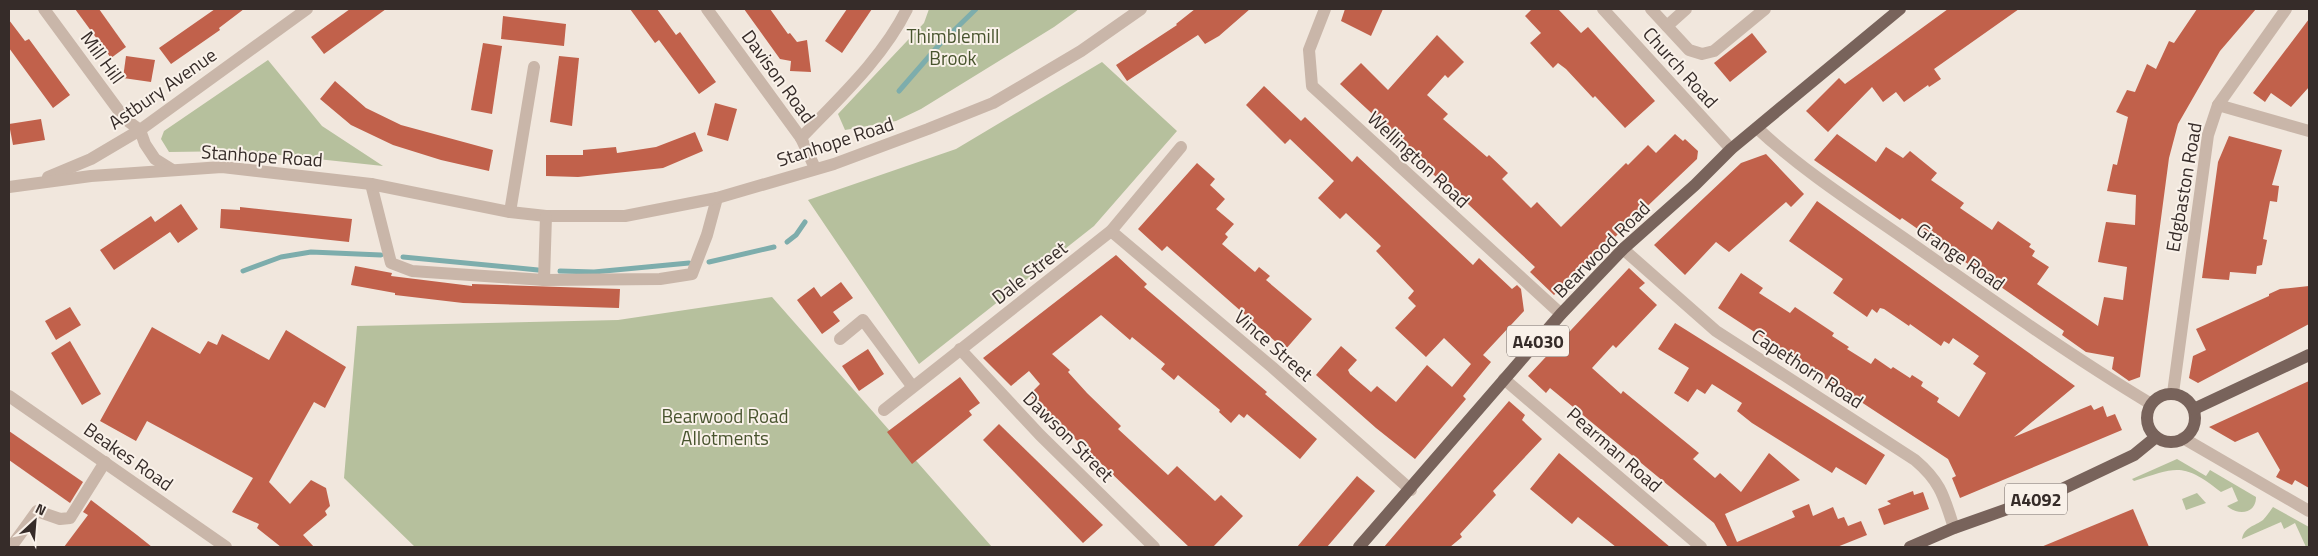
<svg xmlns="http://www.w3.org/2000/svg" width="2318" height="556" font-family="'Titillium Web',sans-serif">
	<rect width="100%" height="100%" fill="#f1e7dd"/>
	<g fill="#b6c09d">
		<polygon points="929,9 1079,9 1054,27 921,109 896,121 845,130 838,114 924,23"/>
		<polygon points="268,60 322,126 383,166 241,151 169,152 161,139 164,131"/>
		<polygon points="1102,62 1177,131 1094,226 919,364 808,200 956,149"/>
		<polygon points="772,297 992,547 415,547 344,478 357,326 618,320"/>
		<path d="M2177,459l29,17 4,-6 46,27c0,17 -18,19 -29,9l11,-5 -6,-14 -11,5c-38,-30 -44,-25 -87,-11l-2,-2z"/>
		<polygon points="2197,493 2206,503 2186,510 2182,499"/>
		<path d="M2273,507l36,20v20h-3l-11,-24 -11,6 -3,-7 -39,17c2,-12 13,-13 21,-19 4,-4 7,-9 10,-13z"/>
	</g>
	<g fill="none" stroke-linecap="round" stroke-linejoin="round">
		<g stroke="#7dadac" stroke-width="5">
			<polyline points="899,91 939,45 976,9"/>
			<polyline points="787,242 796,235 805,222"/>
			<polyline points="403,257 538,270"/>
			<polyline points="709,262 774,247"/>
			<polyline points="243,271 281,257 311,252 381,255"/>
			<polyline points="560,271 594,272 689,263"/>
		</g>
	</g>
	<g fill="#c1614b">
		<polygon points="75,9 99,9 126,47 111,58"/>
		<polygon points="215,9 244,9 219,28 220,30 171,64 159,48"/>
		<polygon points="350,9 386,9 324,54 311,37"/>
		<polygon points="630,9 657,9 676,35 680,32 716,82 699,94 659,40 655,43"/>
		<polygon points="744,9 770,9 788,34 790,33 797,42 807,40 811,72 790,71 791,61 780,59"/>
		<polygon points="847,9 872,9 842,53 825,41"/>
		<polygon points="1195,9 1250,9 1219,36 1205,44 1198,35 1127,81 1116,65 1177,25 1176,24"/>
		<polygon points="1345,9 1383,9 1371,36 1341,21"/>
		<polygon points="1532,9 1558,9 1581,33 1588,27 1655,101 1625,128 1595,96 1593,98 1566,69 1558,63 1553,68 1530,43 1541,33 1525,16"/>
		<polygon points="1948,9 2019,9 1934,69 1941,79 1929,87 1928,85 1904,102 1896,92 1883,102 1872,87 1828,132 1806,111 1839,78 1845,84"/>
		<polygon points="2197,9 2256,9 2220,51 2178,124 2169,158 2140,377 2129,381 2112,369 2114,357 2086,352 2062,335 2064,331 1902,218 1900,220 1814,160 1837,134 1876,162 1886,147 1903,158 1910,151 1937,173 1931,180 1964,203 1960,208 1992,230 1998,221 2031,244 2029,247 2035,251 2032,256 2049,267 2037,284 2098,326 2104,297 2123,300 2127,267 2098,262 2106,222 2135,225 2136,195 2107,191 2113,164 2117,165 2128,117 2116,112 2127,90 2135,92 2147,64 2156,69 2169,41 2174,43"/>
		<polygon points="503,16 566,24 564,46 501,39"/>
		<polygon points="2309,19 2309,87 2291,107 2271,93 2265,102 2253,93"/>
		<polygon points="9,20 25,41 29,39 70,95 53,108 9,48"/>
		<polygon points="1752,33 1767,52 1730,82 1714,63"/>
		<polygon points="1437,35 1464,62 1448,78 1445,75 1427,95 1448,114 1443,119 1487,157 1489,155 1508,173 1502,179 1531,208 1537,202 1561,227 1626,163 1628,165 1648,145 1656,153 1675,134 1683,141 1685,139 1698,151 1697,159 1554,295 1530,272 1535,267 1452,189 1450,190 1418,160 1420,158 1340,84 1361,63 1388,90"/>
		<polygon points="483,43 502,46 492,114 471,110"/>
		<polygon points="126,56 155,60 151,82 123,78"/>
		<polygon points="559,56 579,58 572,126 550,122"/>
		<polygon points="335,81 366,108 401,125 493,150 489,171 441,160 393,145 351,125 320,99"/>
		<polygon points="1264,86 1301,121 1305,117 1352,162 1357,156 1473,265 1479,258 1512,289 1517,285 1521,289 1524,311 1483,355 1491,362 1463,396 1466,399 1415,459 1376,428 1316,375 1341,346 1357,360 1348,370 1350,374 1371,392 1377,386 1396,402 1427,365 1452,387 1471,364 1444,338 1426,357 1395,328 1416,306 1408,298 1414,291 1376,251 1381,246 1346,213 1340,219 1318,198 1334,181 1290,139 1285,144 1246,105"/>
		<polygon points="715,103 737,109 728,141 707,135"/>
		<polygon points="41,119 45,140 13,145 9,124"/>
		<polygon points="695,132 703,151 663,168 578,177 546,176 546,155 583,155 583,150 616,147 617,153 656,147"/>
		<polygon points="2229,136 2282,150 2272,185 2279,186 2277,202 2270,201 2263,239 2267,240 2262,265 2257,266 2256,274 2230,272 2229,280 2202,278 2218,162"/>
		<polygon points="1766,154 1804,194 1791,207 1786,202 1729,252 1716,242 1685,275 1654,245 1741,163"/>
		<polygon points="1197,163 1215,179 1210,185 1225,199 1216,209 1234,224 1225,234 1228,237 1222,244 1255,272 1259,267 1270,276 1266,280 1312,319 1285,350 1167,246 1162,251 1138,229"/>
		<polygon points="1817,201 2075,386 2014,437 2091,405 2094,410 2103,406 2107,417 2115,414 2122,430 1960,498 1952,478 1956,476 1948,459 1718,308 1741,273 1763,288 1759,293 1790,313 1795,307 1834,333 1832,336 1849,347 1847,349 1871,364 1875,358 1891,369 1893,367 1910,378 1912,375 1923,382 1921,386 1939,398 1937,402 1959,417 1986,373 1973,364 1979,356 1953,338 1949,344 1944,341 1941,346 1910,324 1909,326 1884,309 1880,308 1877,313 1872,309 1867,317 1833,293 1843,279 1789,241"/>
		<polygon points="181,204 198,229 178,243 170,232 114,270 100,250 151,216 155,222"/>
		<polygon points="240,207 352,219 349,242 220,228 221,209 240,210"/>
		<polygon points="1116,255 1147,284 1144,287 1267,392 1265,394 1317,439 1300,459 1247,414 1244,418 1239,414 1231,423 1219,412 1220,410 1178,375 1174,380 1161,369 1165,364 1132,337 1130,340 1101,315 1052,354 1070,370 1068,372 1087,393 1121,426 1118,429 1168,475 1177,466 1215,501 1221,495 1243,516 1213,547 1189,547 1029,395 1040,384 1029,371 1011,386 983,358"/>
		<polygon points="355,266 392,273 391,276 472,286 472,284 620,289 619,308 463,303 395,295 395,293 351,285"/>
		<polygon points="1629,268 1645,283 1639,288 1657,305 1616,348 1613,345 1592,368 1621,394 1623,391 1699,453 1693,459 1715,478 1720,473 1741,492 1769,453 1800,480 1725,514 1737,542 1795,517 1792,511 1809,504 1813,516 1833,507 1838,519 1844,517 1848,526 1861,521 1867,535 1837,547 1725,547 1727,546 1714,523 1550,388 1546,393 1528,376"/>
		<polygon points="841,282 853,298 833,312 840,321 822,334 797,300 814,287 821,297"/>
		<polygon points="2309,286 2309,324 2198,383 2189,378 2193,356 2206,350 2196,329 2269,296 2269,294 2280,289"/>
		<polygon points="70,307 81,325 56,340 45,321"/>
		<polygon points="1675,323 1885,455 1866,485 1836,467 1832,473 1752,423 1737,411 1742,403 1712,384 1705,394 1697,389 1688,402 1674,393 1689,368 1658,349"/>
		<polygon points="152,327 200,354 208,341 217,345 222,334 269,360 286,330 346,367 325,408 314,402 269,482 290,504 311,480 326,488 330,506 325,511 327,515 303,535 314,547 281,547 257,528 259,524 232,512 253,478 147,421 136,441 100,421"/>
		<polygon points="70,341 101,394 82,405 51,353"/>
		<polygon points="868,349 884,374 859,391 842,366"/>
		<polygon points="960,377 980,403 969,411 972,415 912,464 887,432"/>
		<polygon points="2309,381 2309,488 2295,480 2292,485 2276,477 2280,470 2258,432 2235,442 2209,427"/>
		<polygon points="1509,401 1525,415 1522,420 1542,439 1493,491 1496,495 1460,534 1462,537 1450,547 1384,547"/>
		<polygon points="999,424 1103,525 1083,543 983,440"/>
		<polygon points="9,431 83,482 70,503 9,460"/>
		<polygon points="1559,453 1670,547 1616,547 1578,517 1572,524 1530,489"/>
		<polygon points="1357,476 1375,491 1327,547 1297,547"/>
		<polygon points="1913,491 1914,495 1923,492 1929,509 1884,525 1878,509 1891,504 1887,501"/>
		<polygon points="91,500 137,535 152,547 64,547 88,515 83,512"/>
		<polygon points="2133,509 2149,547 2041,547"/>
	</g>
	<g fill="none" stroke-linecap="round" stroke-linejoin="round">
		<g stroke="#c9b6a9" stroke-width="12">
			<polyline points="44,9 125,119 140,130 145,144 155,159 171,169"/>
			<polyline points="707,9 801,138 815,168"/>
			<polyline points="1325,9 1309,50 1312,86 1561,314"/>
			<polyline points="1603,9 1731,149"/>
			<polyline points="1651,9 1689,50 1702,54 1714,51 1765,9"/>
			<polyline points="1667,26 1686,9"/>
			<polyline points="2218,105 2309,131"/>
			<path d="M1757,128c48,45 107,82 161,120 77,54 153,108 233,156"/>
			<path d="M801,138c38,-40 81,-79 106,-129"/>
			<polyline points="48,177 91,159 140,130 307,9"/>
			<polyline points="371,184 391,263 412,271 544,280 660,279 692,274 707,235 717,198"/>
			<polyline points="9,187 91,176 222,167 371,184 510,212 546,216 625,216 717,198 834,164 928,129 993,103 1081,51 1141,9"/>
			<polyline points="510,212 534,67"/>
			<polyline points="1111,231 1272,367 1411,490"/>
			<path d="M1623,249l93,82 199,129c26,22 29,37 39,68"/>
			<polyline points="544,280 546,216"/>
			<polyline points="840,339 863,320 912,386"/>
			<polyline points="960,349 1040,435 1154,547"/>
			<polyline points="1504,379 1701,547"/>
			<polyline points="2173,393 2208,135 2218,105 2286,9"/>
			<polyline points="9,396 226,547"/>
			<polyline points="884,410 1111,231 1181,147"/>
			<polyline points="2183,438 2309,511"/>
			<polyline points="11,547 37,511 60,519 70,518 105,462"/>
		</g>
		<g stroke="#78635b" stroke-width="12">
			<circle cx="2171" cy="418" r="24"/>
			<polyline points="2194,409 2309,355"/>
			<polyline points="1359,547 1561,314 1623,249 1695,185 1731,149 1900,9"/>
			<polyline points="1910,547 1954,528 2058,491 2134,455 2156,437"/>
		</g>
	</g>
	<g text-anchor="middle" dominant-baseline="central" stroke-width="4" stroke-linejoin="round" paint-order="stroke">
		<g fill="#f9f1e9" stroke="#706763" stroke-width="1">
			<rect x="1507" y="325.5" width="62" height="31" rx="4"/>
			<rect x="2005" y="483.5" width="62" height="31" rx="4"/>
		</g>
		<g font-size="18" font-weight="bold" fill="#362c29">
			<text x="1538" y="341">A4030</text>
			<text x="2036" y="499">A4092</text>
		</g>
		<g font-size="19" fill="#48542e" stroke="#f9f1e9">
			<text x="953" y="35">Thimblemill<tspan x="953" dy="22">Brook</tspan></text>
			<text x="725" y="415">Bearwood Road<tspan x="725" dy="22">Allotments</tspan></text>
		</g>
		<g font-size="19" fill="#362c29" stroke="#f9f1e9">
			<text transform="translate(103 57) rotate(54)">Mill Hill</text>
			<text transform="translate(1681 67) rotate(48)">Church Road</text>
			<text transform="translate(779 76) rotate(54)">Davison Road</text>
			<text transform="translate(162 88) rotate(-35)">Astbury Avenue</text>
			<text transform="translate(835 141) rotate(-18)">Stanhope Road</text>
			<text transform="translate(262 155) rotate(4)">Stanhope Road</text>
			<text transform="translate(1419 159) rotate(43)">Wellington Road</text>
			<text transform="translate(2183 187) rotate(-80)">Edgbaston Road</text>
			<text transform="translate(1601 249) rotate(-45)">Bearwood Road</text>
			<text transform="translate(1961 256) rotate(35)">Grange Road</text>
			<text transform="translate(1029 272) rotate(-38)">Dale Street</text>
			<text transform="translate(1274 345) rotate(41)">Vince Street</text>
			<text transform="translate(1808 368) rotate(33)">Capethorn Road</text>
			<text transform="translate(1069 436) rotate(45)">Dawson Street</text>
			<text transform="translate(1615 449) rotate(41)">Pearman Road</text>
			<text transform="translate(129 456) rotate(35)">Beakes Road</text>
		</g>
	</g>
	<rect width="2318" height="556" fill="none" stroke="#362c29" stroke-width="20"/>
	<g transform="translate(35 521) rotate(26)" stroke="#f9f1e9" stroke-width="4" paint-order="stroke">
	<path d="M0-4L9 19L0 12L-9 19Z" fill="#362c29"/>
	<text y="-8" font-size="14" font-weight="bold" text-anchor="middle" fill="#362c29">N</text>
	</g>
</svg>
